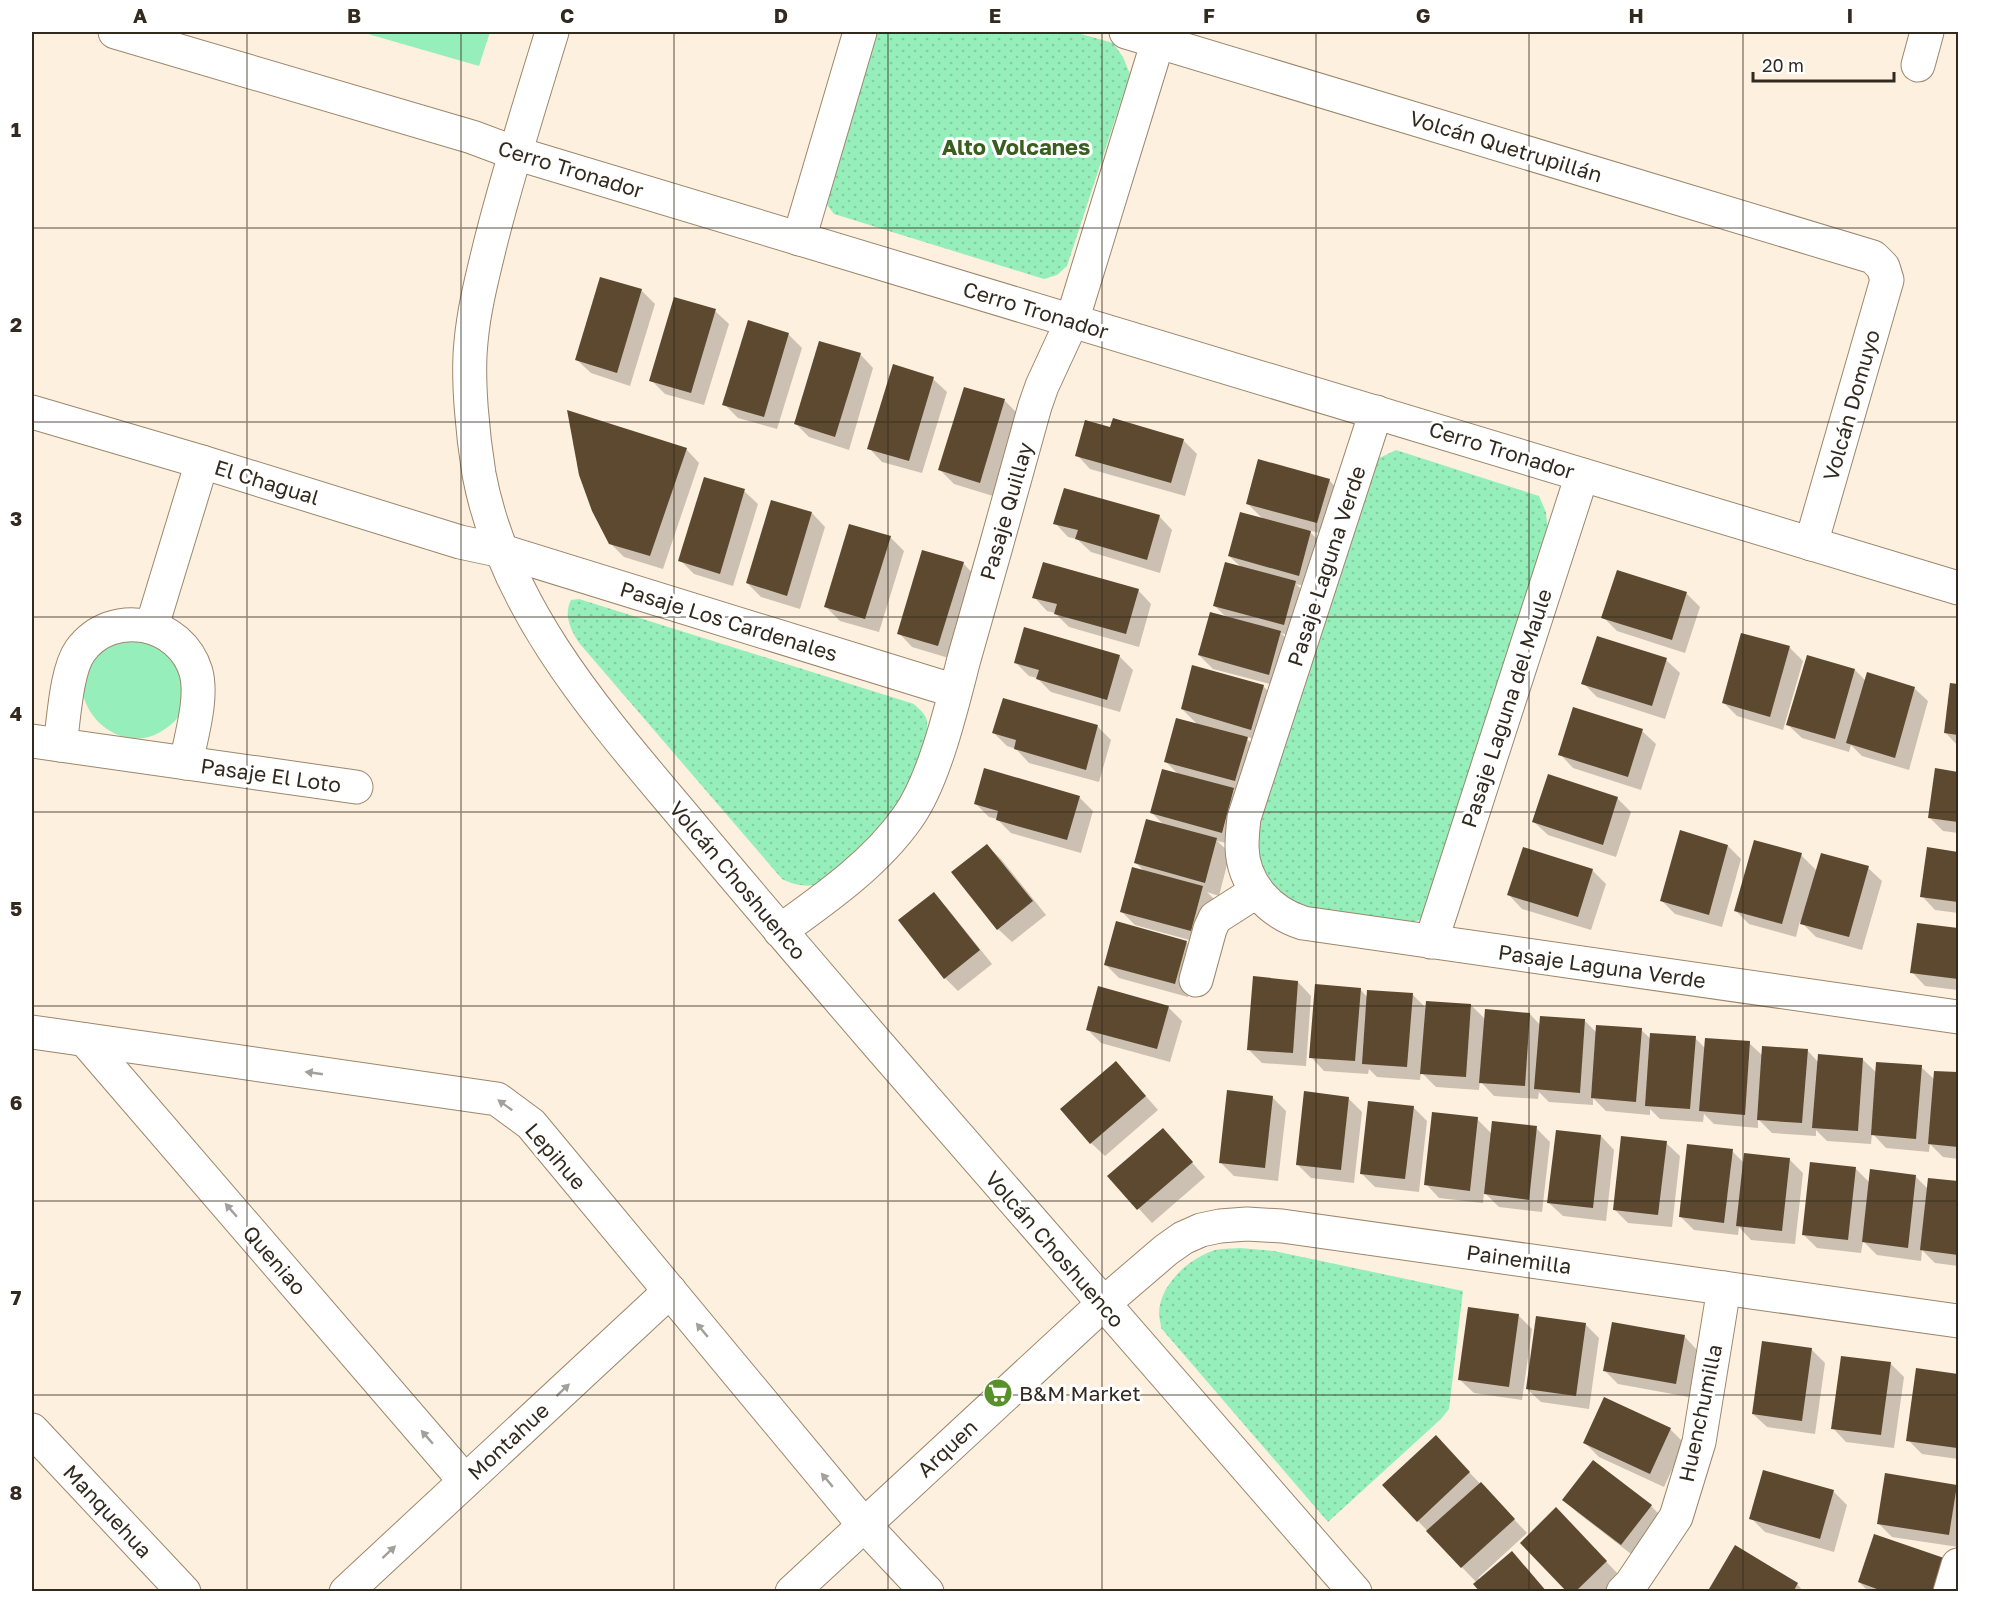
<svg xmlns="http://www.w3.org/2000/svg" width="1990" height="1623" font-family="'Golos Text',sans-serif">
	<defs>
		<pattern id="park-dots" width="8" height="8" patternUnits="userSpaceOnUse" patternTransform="scale(1.5)"><rect width="8" height="8" fill="#96efba"/><path d="M2 2h.1M6 6h.1" fill="none" stroke="#82cd9f" stroke-width="1.8" stroke-linecap="round"/></pattern>
	</defs>
	<rect width="100%" height="100%" fill="#fef0de"/>
	<g fill="#96efba">
		<polygon points="361,32 490,32 479,66"/>
		<path d="M154,639l30,31c-1,13 1,30 -3,42 -3,7 -10,13 -16,17 -45,33 -105,-27 -74,-68 6,-7 14,-13 20,-19z"/>
	</g>
	<g fill="url(#park-dots)">
		<polygon points="870,32 1074,32 1113,43 1123,57 1130,74 1067,266 1057,275 1044,279 834,214 825,202"/>
		<polygon points="1396,450 1539,496 1546,512 1548,535 1428,913 1419,920 1405,925 1298,908 1271,887 1253,844 1369,463"/>
		<path d="M579,599l335,105c5,5 13,11 13,18 3,24 -32,95 -49,112 -7,7 -54,47 -61,50 -11,4 -25,0 -35,-5l-202,-235c-9,-13 -17,-29 -9,-44z"/>
		<path d="M1240,1248l34,3 189,40 -14,118 -8,10 -113,103 -167,-194c0,-4 -2,-10 -2,-14 0,-28 28,-54 53,-63 8,-3 19,-2 28,-3z"/>
	</g>
	<g fill="#0003">
		<polygon points="641,290 655,304 630,386 591,373 577,360"/>
		<polygon points="715,311 729,324 704,405 665,394 651,380"/>
		<polygon points="788,334 802,348 777,429 738,418 724,404"/>
		<polygon points="860,354 873,368 849,450 809,437 796,424"/>
		<polygon points="933,379 947,392 922,473 882,462 869,448"/>
		<polygon points="1004,400 1018,414 993,496 954,484 940,470"/>
		<polygon points="1111,429 1183,440 1197,454 1185,496 1090,469 1077,455"/>
		<polygon points="686,449 699,463 663,569 624,557 610,543"/>
		<polygon points="1329,480 1342,494 1331,536 1308,530 1324,546 1312,588 1296,584 1309,596 1297,638 1281,633 1294,646 1282,687 1213,669 1199,655 1227,618 1214,605 1242,568 1229,556 1263,519 1247,503"/>
		<polygon points="744,491 758,504 733,586 694,574 680,560"/>
		<polygon points="812,513 825,527 800,609 761,597 747,583"/>
		<polygon points="1159,516 1172,530 1160,573 1091,552 1077,539 1068,537 1055,523"/>
		<polygon points="890,537 904,551 879,632 840,621 826,607"/>
		<polygon points="963,563 976,577 952,659 912,647 899,633"/>
		<polygon points="1138,590 1151,604 1139,647 1069,627 1055,613 1047,611 1034,597"/>
		<polygon points="1686,593 1700,607 1685,653 1617,631 1603,617"/>
		<polygon points="1742,635 1790,648 1803,661 1783,730 1737,716 1724,703"/>
		<polygon points="1119,656 1133,670 1120,712 1051,692 1037,678 1029,676 1015,662"/>
		<polygon points="1666,660 1680,673 1665,719 1597,697 1583,683"/>
		<polygon points="1855,670 1866,681 1914,688 1928,701 1909,770 1862,756 1851,745 1849,752 1802,738 1788,725"/>
		<polygon points="1952,685 1958,686 1958,746 1945,732"/>
		<polygon points="1263,686 1277,700 1265,742 1244,736 1260,752 1249,794 1233,790 1246,803 1235,845 1217,841 1230,853 1219,896 1207,892 1216,901 1204,944 1135,925 1121,911 1145,872 1136,863 1164,825 1152,813 1179,775 1165,761 1199,726 1182,709"/>
		<polygon points="1004,700 1098,727 1111,740 1099,782 1029,763 1016,749 1007,746 994,733"/>
		<polygon points="1642,731 1656,744 1641,790 1573,768 1560,754"/>
		<polygon points="1936,770 1958,773 1958,833 1943,831 1930,818"/>
		<polygon points="1079,797 1093,811 1081,853 1011,833 997,819 989,817 975,803"/>
		<polygon points="1617,798 1631,812 1616,857 1548,835 1534,822"/>
		<polygon points="987,846 1001,859 1046,915 1012,942 998,929"/>
		<polygon points="1728,846 1741,859 1722,927 1675,914 1662,901"/>
		<polygon points="1928,849 1958,853 1958,913 1935,910 1922,896"/>
		<polygon points="1801,855 1817,871 1868,868 1882,881 1862,950 1816,937 1800,921 1796,937 1749,924 1735,910"/>
		<polygon points="1592,870 1606,884 1591,930 1522,909 1509,895"/>
		<polygon points="934,894 947,908 992,964 958,991 945,978"/>
		<polygon points="1918,924 1958,930 1958,990 1925,986 1912,972"/>
		<polygon points="1186,942 1200,956 1188,997 1119,978 1106,965"/>
		<polygon points="1298,982 1311,996 1306,1066 1262,1063 1249,1050"/>
		<polygon points="1360,989 1368,998 1413,995 1427,1009 1471,1005 1486,1020 1530,1014 1540,1025 1584,1020 1597,1033 1641,1030 1651,1039 1695,1038 1705,1048 1749,1043 1763,1056 1808,1051 1818,1062 1862,1059 1877,1073 1921,1067 1935,1080 1936,1072 1958,1074 1958,1159 1943,1157 1930,1144 1929,1152 1886,1148 1872,1133 1871,1144 1827,1141 1816,1130 1816,1136 1772,1133 1758,1119 1758,1128 1714,1124 1704,1114 1703,1122 1660,1119 1650,1109 1650,1115 1606,1111 1593,1098 1593,1105 1549,1102 1539,1092 1538,1099 1494,1096 1480,1081 1479,1090 1436,1087 1421,1072 1420,1080 1377,1077 1369,1069 1368,1074 1324,1071 1311,1057"/>
		<polygon points="1168,1007 1182,1021 1170,1062 1101,1043 1088,1030"/>
		<polygon points="1129,1077 1158,1110 1105,1156 1091,1143"/>
		<polygon points="1272,1097 1286,1111 1278,1181 1234,1176 1221,1163"/>
		<polygon points="1349,1099 1362,1112 1354,1183 1311,1178 1297,1164"/>
		<polygon points="1413,1107 1427,1121 1419,1192 1375,1187 1361,1173"/>
		<polygon points="1477,1119 1492,1134 1536,1128 1550,1142 1542,1212 1499,1207 1484,1192 1483,1203 1439,1198 1426,1184"/>
		<polygon points="1163,1130 1205,1177 1152,1223 1109,1176"/>
		<polygon points="1601,1136 1614,1150 1606,1221 1563,1216 1549,1203"/>
		<polygon points="1666,1143 1680,1156 1672,1227 1628,1223 1614,1209"/>
		<polygon points="1732,1151 1745,1164 1790,1160 1803,1173 1795,1244 1751,1240 1739,1227 1738,1235 1694,1230 1680,1216"/>
		<polygon points="1855,1168 1870,1183 1915,1176 1928,1189 1929,1179 1958,1183 1958,1266 1935,1263 1922,1250 1921,1261 1877,1255 1863,1241 1861,1253 1817,1248 1804,1235"/>
		<polygon points="1518,1315 1532,1329 1522,1400 1474,1393 1460,1380"/>
		<polygon points="1585,1324 1599,1338 1589,1409 1541,1402 1527,1389"/>
		<polygon points="1684,1336 1697,1350 1689,1397 1618,1384 1604,1370"/>
		<polygon points="1811,1349 1825,1363 1815,1434 1767,1427 1753,1414"/>
		<polygon points="1891,1364 1904,1377 1894,1448 1846,1442 1833,1428"/>
		<polygon points="1918,1370 1958,1375 1958,1459 1922,1454 1908,1440"/>
		<polygon points="1605,1399 1670,1429 1684,1443 1664,1487 1599,1457 1585,1443"/>
		<polygon points="1449,1451 1527,1533 1478,1578 1480,1580 1525,1567 1547,1592 1482,1592 1477,1583 1418,1521"/>
		<polygon points="1956,1487 1958,1489 1958,1547 1892,1537 1878,1523"/>
		<polygon points="1833,1491 1847,1505 1834,1552 1765,1532 1751,1518"/>
		<polygon points="1564,1500 1651,1506 1664,1519 1635,1557 1578,1513"/>
		<polygon points="1569,1523 1620,1576 1603,1592 1569,1592"/>
		<polygon points="1943,1559 1950,1592 1869,1592 1859,1582"/>
		<polygon points="1797,1584 1804,1592 1714,1592"/>
	</g>
	<g fill="#5c4930">
		<polygon points="600,277 642,289 617,373 575,360"/>
		<polygon points="674,297 716,309 691,393 649,381"/>
		<polygon points="748,320 789,333 764,417 722,405"/>
		<polygon points="819,341 861,353 835,437 794,424"/>
		<polygon points="893,364 934,377 909,461 867,449"/>
		<polygon points="964,387 1005,399 980,483 938,470"/>
		<polygon points="567,410 687,448 650,556 609,544 592,511 579,475"/>
		<polygon points="1113,418 1184,439 1171,483 1075,456 1085,420 1110,427"/>
		<polygon points="1258,459 1330,479 1317,523 1246,504"/>
		<polygon points="704,477 745,489 720,574 678,561"/>
		<polygon points="1064,488 1160,515 1147,560 1075,539 1078,530 1053,524"/>
		<polygon points="771,500 812,512 787,596 746,583"/>
		<polygon points="1240,512 1311,531 1299,576 1228,556"/>
		<polygon points="849,524 891,536 865,619 824,607"/>
		<polygon points="922,550 964,562 938,646 897,634"/>
		<polygon points="1043,562 1139,589 1126,634 1054,614 1057,604 1032,598"/>
		<polygon points="1225,562 1296,581 1284,625 1213,606"/>
		<polygon points="1617,570 1687,592 1672,640 1601,618"/>
		<polygon points="1210,612 1281,631 1269,675 1198,655"/>
		<polygon points="1024,627 1120,655 1107,700 1036,679 1039,670 1014,663"/>
		<polygon points="1741,633 1790,646 1770,717 1722,703"/>
		<polygon points="1597,636 1667,658 1652,706 1581,684"/>
		<polygon points="1807,655 1855,669 1835,739 1786,725"/>
		<polygon points="1192,665 1264,685 1251,730 1181,709"/>
		<polygon points="1867,672 1915,687 1895,758 1846,743"/>
		<polygon points="1950,683 1958,684 1958,735 1944,733"/>
		<polygon points="1003,698 1098,725 1086,770 1014,749 1016,740 992,733"/>
		<polygon points="1573,707 1643,729 1628,777 1558,755"/>
		<polygon points="1176,718 1248,737 1235,781 1164,762"/>
		<polygon points="984,768 1080,796 1067,840 996,820 998,811 974,804"/>
		<polygon points="1935,768 1958,772 1958,822 1928,818"/>
		<polygon points="1162,769 1234,788 1222,833 1150,813"/>
		<polygon points="1548,774 1618,797 1603,845 1532,822"/>
		<polygon points="1146,819 1217,838 1205,883 1134,863"/>
		<polygon points="1680,830 1728,845 1709,915 1660,901"/>
		<polygon points="1754,840 1802,853 1782,924 1734,911"/>
		<polygon points="987,844 1033,901 997,930 951,872"/>
		<polygon points="1523,847 1593,869 1578,917 1507,895"/>
		<polygon points="1927,847 1958,852 1958,902 1920,897"/>
		<polygon points="1821,853 1869,866 1849,937 1800,924"/>
		<polygon points="1132,867 1203,886 1191,931 1120,912"/>
		<polygon points="934,892 980,950 944,979 898,920"/>
		<polygon points="1116,921 1187,941 1175,984 1104,965"/>
		<polygon points="1917,923 1958,928 1958,979 1910,973"/>
		<polygon points="1253,976 1298,981 1293,1053 1247,1050"/>
		<polygon points="1315,984 1361,988 1355,1061 1309,1058"/>
		<polygon points="1098,986 1169,1006 1157,1049 1086,1030"/>
		<polygon points="1367,990 1413,993 1407,1067 1362,1064"/>
		<polygon points="1426,1001 1471,1004 1466,1077 1420,1074"/>
		<polygon points="1485,1009 1530,1013 1525,1086 1479,1083"/>
		<polygon points="1540,1016 1585,1019 1580,1093 1534,1089"/>
		<polygon points="1596,1025 1642,1028 1636,1102 1591,1098"/>
		<polygon points="1650,1033 1696,1036 1690,1109 1645,1106"/>
		<polygon points="1705,1038 1750,1041 1745,1115 1699,1111"/>
		<polygon points="1762,1046 1808,1049 1802,1123 1757,1120"/>
		<polygon points="1818,1054 1863,1058 1858,1131 1812,1128"/>
		<polygon points="1116,1061 1146,1096 1090,1144 1060,1109"/>
		<polygon points="1876,1062 1922,1065 1916,1139 1871,1135"/>
		<polygon points="1934,1071 1958,1072 1958,1147 1928,1144"/>
		<polygon points="1227,1090 1273,1096 1265,1168 1219,1163"/>
		<polygon points="1304,1091 1349,1097 1341,1170 1296,1165"/>
		<polygon points="1368,1101 1414,1106 1405,1179 1360,1174"/>
		<polygon points="1432,1112 1478,1117 1470,1191 1424,1185"/>
		<polygon points="1492,1121 1537,1126 1529,1200 1484,1194"/>
		<polygon points="1163,1128 1193,1162 1137,1210 1107,1176"/>
		<polygon points="1556,1130 1601,1135 1593,1208 1547,1203"/>
		<polygon points="1621,1136 1667,1141 1658,1215 1613,1210"/>
		<polygon points="1687,1144 1733,1149 1724,1223 1679,1217"/>
		<polygon points="1744,1153 1790,1158 1782,1231 1736,1226"/>
		<polygon points="1810,1162 1856,1167 1848,1240 1802,1235"/>
		<polygon points="1870,1169 1916,1175 1908,1248 1862,1242"/>
		<polygon points="1928,1178 1958,1181 1958,1255 1920,1250"/>
		<polygon points="1468,1307 1519,1314 1509,1387 1458,1380"/>
		<polygon points="1536,1316 1586,1323 1576,1396 1526,1389"/>
		<polygon points="1612,1322 1685,1335 1676,1384 1603,1371"/>
		<polygon points="1762,1341 1812,1348 1802,1421 1752,1414"/>
		<polygon points="1841,1356 1891,1362 1881,1435 1831,1429"/>
		<polygon points="1916,1368 1958,1374 1957,1448 1906,1441"/>
		<polygon points="1604,1397 1671,1428 1650,1474 1583,1443"/>
		<polygon points="1436,1435 1470,1472 1417,1522 1382,1485"/>
		<polygon points="1593,1460 1652,1505 1621,1545 1562,1500"/>
		<polygon points="1763,1470 1834,1490 1820,1539 1749,1519"/>
		<polygon points="1885,1473 1957,1485 1949,1535 1877,1524"/>
		<polygon points="1481,1482 1515,1519 1461,1568 1426,1531"/>
		<polygon points="1556,1507 1607,1561 1575,1592 1567,1592 1520,1543"/>
		<polygon points="1874,1534 1944,1558 1932,1592 1885,1592 1858,1582"/>
		<polygon points="1735,1545 1798,1583 1793,1592 1713,1592 1709,1589"/>
		<polygon points="1512,1551 1547,1592 1480,1592 1473,1584"/>
	</g>
	<g fill="none" stroke-linecap="round" stroke-linejoin="round">
		<g stroke="#9c876c" stroke-width="35">
			<g id="minor">
				<polyline points="1126,32 1873,257 1883,267 1887,280 1811,544"/>
				<polyline points="1918,65 1927,32"/>
				<polyline points="515,153 1958,588"/>
				<polyline points="799,239 860,32"/>
				<polyline points="32,412 202,462 460,542 502,551 955,691"/>
				<path d="M1376,412l-132,406c-1,9 -2,19 -2,29 1,37 27,65 61,76l655,94"/>
				<polyline points="152,626 202,462"/>
				<polyline points="32,741 356,787"/>
				<path d="M60,745c4,-26 6,-74 20,-94 32,-44 101,-30 116,21 7,26 -5,65 -10,91"/>
				<path d="M780,931c46,-33 96,-68 128,-114 27,-38 44,-112 56,-158 24,-84 48,-169 71,-253l7,-20 30,-65 86,-280"/>
				<polyline points="1431,942 1582,475"/>
				<polyline points="1196,980 1210,929 1215,918 1257,891"/>
				<polyline points="32,1032 497,1099 531,1124 864,1525 927,1592"/>
				<polyline points="85,1040 465,1481"/>
				<polyline points="32,1430 184,1592"/>
				<polyline points="346,1592 670,1291"/>
				<polyline points="792,1592 1103,1304 1166,1250 1183,1238 1201,1230 1220,1226 1247,1224 1282,1226 1958,1321"/>
				<polyline points="1623,1592 1631,1584 1676,1517 1699,1442 1724,1288"/>
				<polyline points="1950,1592 1958,1565"/>
			</g>
		</g>
		<g stroke="#9c876c" stroke-width="35">
			<g id="tertiary">
				<polyline points="115,32 472,137 515,153"/>
				<path d="M552,32c-21,69 -43,138 -61,209 -8,33 -17,67 -20,101 -4,38 2,95 8,132 26,139 125,247 213,352 61,73 122,144 184,216 159,184 319,367 479,550"/>
			</g>
		</g>
		<use href="#minor" stroke="#fff" stroke-width="33"/>
		<use href="#tertiary" stroke="#fff" stroke-width="33"/>
	</g>
	<defs><path id="oneway-solid" d="M-6-.8H1V-3.2L6.5 0L1 3.2V.8H-6Z" transform="scale(1.5)"/></defs>
	<g fill="#a39f9a">
		<use href="#oneway-solid" transform="translate(314 1073) rotate(-172)"/>
		<use href="#oneway-solid" transform="translate(505 1105) rotate(-144)"/>
		<use href="#oneway-solid" transform="translate(231 1210) rotate(-131)"/>
		<use href="#oneway-solid" transform="translate(702 1330) rotate(-130)"/>
		<use href="#oneway-solid" transform="translate(563 1390) rotate(-43)"/>
		<use href="#oneway-solid" transform="translate(427 1437) rotate(-131)"/>
		<use href="#oneway-solid" transform="translate(827 1480) rotate(-130)"/>
		<use href="#oneway-solid" transform="translate(389 1552) rotate(-43)"/>
	</g>
	<path fill="none" stroke="#332a1f" stroke-width="1.5" stroke-opacity="0.55" d="M247,32v1560M461,32v1560M674,32v1560M888,32v1560M1102,32v1560M1316,32v1560M1529,32v1560M1743,32v1560M32,228h1926M32,422h1926M32,617h1926M32,812h1926M32,1006h1926M32,1201h1926M32,1395h1926"/>
	<defs>
		<g id="supermarket-disc" transform="scale(1.5)"><circle r="9.5" fill="#58902c" stroke="#fff"/><path d="M-6-5.5h2.5l.6 2H6L4.5 2H-2.5L-4.4-4H-6ZM-1.5 3.2a1.3 1.3 0 1 0 .1 0ZM3 3.2a1.3 1.3 0 1 0 .1 0Z" fill="#fff"/></g>
	</defs>
	<g fill-rule="evenodd">
		<use href="#supermarket-disc" x="998" y="1393"/>
	</g>
	<g text-anchor="middle" dominant-baseline="central" stroke-width="6" stroke-linejoin="round" paint-order="stroke">
		<g font-size="21" fill="#332a1f" stroke="#fff">
			<text transform="translate(1506 146) rotate(17)">Volcán Quetrupillán</text>
			<text transform="translate(571 169) rotate(17)">Cerro Tronador</text>
			<text transform="translate(1036 310) rotate(17)">Cerro Tronador</text>
			<text transform="translate(1851 405) rotate(-74)">Volcán Domuyo</text>
			<text transform="translate(1502 450) rotate(17)">Cerro Tronador</text>
			<text transform="translate(267 482) rotate(17)">El Chagual</text>
			<text transform="translate(1006 511) rotate(-74)">Pasaje Quillay</text>
			<text transform="translate(1326 566) rotate(-72)">Pasaje Laguna Verde</text>
			<text transform="translate(729 621) rotate(17)">Pasaje Los Cardenales</text>
			<text transform="translate(1506 708) rotate(-72)">Pasaje Laguna del Maule</text>
			<text transform="translate(271 775) rotate(8)">Pasaje El Loto</text>
			<text transform="translate(738 880) rotate(50)">Volcán Choshuenco</text>
			<text transform="translate(1602 966) rotate(8)">Pasaje Laguna Verde</text>
			<text transform="translate(556 1156) rotate(49)">Lepihue</text>
			<text transform="translate(1055 1249) rotate(49)">Volcán Choshuenco</text>
			<text transform="translate(1519 1259) rotate(8)">Painemilla</text>
			<text transform="translate(275 1260) rotate(49)">Queniao</text>
			<text transform="translate(1700 1413) rotate(-78)">Huenchumilla</text>
			<text transform="translate(508 1441) rotate(-43)">Montahue</text>
			<text transform="translate(947 1448) rotate(-43)">Arquen</text>
			<text transform="translate(108 1511) rotate(47)">Manquehua</text>
		</g>
		<g font-size="21" fill="#332a1f" stroke="#fff" text-anchor="start">
			<text x="1019" y="1393">B&amp;M Market</text>
		</g>
		<g font-size="22" font-weight="bold" fill="#3a5e1f" stroke="#fff">
			<text x="1016" y="146">Alto Volcanes</text>
		</g>
	</g>
	<rect width="1990" height="1623" fill="none" stroke="#ffffff" stroke-width="66"/>
	<path d="M1753 72v9h141v-9" fill="none" stroke="#332a1f" stroke-width="3"/>
	<text x="1762" y="72" font-size="18" fill="#332a1f" stroke="#ffffff" stroke-width="4.5" paint-order="stroke">20 m</text>
	<rect x="33" y="33" width="1924" height="1557" fill="none" stroke="#332a1f" stroke-width="2"/>
	<g font-size="20" text-anchor="middle" font-weight="bold" fill="#332a1f">
		<text x="140" y="23">A</text>
		<text x="354" y="23">B</text>
		<text x="567" y="23">C</text>
		<text x="781" y="23">D</text>
		<text x="995" y="23">E</text>
		<text x="1209" y="23">F</text>
		<text x="1423" y="23">G</text>
		<text x="1636" y="23">H</text>
		<text x="1850" y="23">I</text>
		<text x="16" y="137">1</text>
		<text x="16" y="332">2</text>
		<text x="16" y="526">3</text>
		<text x="16" y="721">4</text>
		<text x="16" y="916">5</text>
		<text x="16" y="1110">6</text>
		<text x="16" y="1305">7</text>
		<text x="16" y="1500">8</text>
	</g>
</svg>
